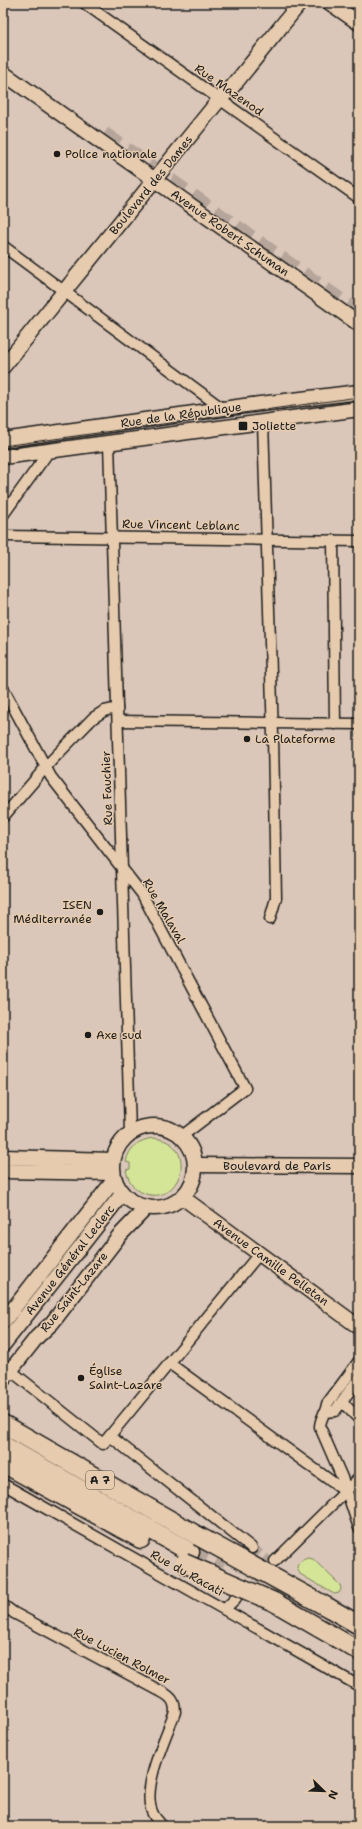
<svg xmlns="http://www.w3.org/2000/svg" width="362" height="1829" font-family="'Shantell Sans',sans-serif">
	<rect width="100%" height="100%" fill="#dbc7b9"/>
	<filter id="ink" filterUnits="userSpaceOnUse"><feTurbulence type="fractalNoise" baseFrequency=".025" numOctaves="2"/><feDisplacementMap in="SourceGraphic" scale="8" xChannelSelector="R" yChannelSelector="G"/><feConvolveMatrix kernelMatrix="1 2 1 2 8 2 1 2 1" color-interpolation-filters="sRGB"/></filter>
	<g filter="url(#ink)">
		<g fill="#d5e598" stroke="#78805a">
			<path d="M153,1138c49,4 27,73 -12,54 -9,-5 -13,-13 -15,-22l4,-1v-6l-4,-1c3,-15 13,-22 27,-24z"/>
			<path d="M308,1558l5,1 27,26 1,4 -2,4 -5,1 -34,-20 -3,-7c2,-6 5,-7 11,-9z"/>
		</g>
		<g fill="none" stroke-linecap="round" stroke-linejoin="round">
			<g stroke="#b5a59a" stroke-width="10" stroke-dasharray="10 5" stroke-linecap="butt">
				<polyline points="252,1548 272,1564"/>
				<polyline points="244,1591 275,1561"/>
			</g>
			<g stroke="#b5a59a" stroke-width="18" stroke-dasharray="18 9" stroke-linecap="butt">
				<polyline points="103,135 359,315"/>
				<polyline points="190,1552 221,1570"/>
			</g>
			<g stroke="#1c1c1c" stroke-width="13">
				<g id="street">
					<polyline points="84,3 359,198"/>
					<polyline points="3,246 223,409"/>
					<polyline points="263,422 273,736 276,898 270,919"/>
					<polyline points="109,443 130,1132"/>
					<polyline points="3,515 50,450"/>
					<polyline points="3,536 359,541"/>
					<polyline points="333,540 335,724"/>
					<polyline points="3,688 51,777 142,894 245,1088 182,1136"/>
					<polyline points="118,721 359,724"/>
					<polyline points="3,817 52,760 93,718 104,711 117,708"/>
					<path d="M359,1361l-32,43c-1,9 -7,14 -7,23l23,53 16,48"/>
					<polyline points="169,1363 346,1492"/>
					<polyline points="10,1370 103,1444 259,1254"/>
					<polyline points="342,1402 359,1419"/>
					<polyline points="326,1412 335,1411 359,1378"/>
					<polyline points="110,1436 252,1548"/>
					<polyline points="3,1484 359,1686"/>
					<polyline points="275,1561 359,1478"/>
					<path d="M3,1605l11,8 148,79c9,5 13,9 13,20 -9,25 -35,77 -22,102 2,4 6,8 9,12"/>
					<polyline points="225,1609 236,1598"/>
				</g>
			</g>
			<g stroke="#1c1c1c" stroke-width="17">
				<g id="secondary">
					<polyline points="330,3 359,23"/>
					<polyline points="3,73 359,324"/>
					<polyline points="3,367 219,100 233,86 300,3"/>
					<polyline points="3,440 244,406 359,392"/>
					<polyline points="3,457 359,409"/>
					<circle cx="154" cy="1167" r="41"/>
					<polyline points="3,1157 113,1160"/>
					<polyline points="196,1165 359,1166"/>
					<polyline points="3,1171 113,1173"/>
					<polyline points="182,1197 359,1327"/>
					<polyline points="3,1322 114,1180"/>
					<polyline points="3,1345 122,1194"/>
					<polyline points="3,1380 37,1337 52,1323 119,1236 147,1207"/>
				</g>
			</g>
			<g stroke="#1c1c1c" stroke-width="21">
				<g id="highway">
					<polyline points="3,1424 198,1536"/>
					<polyline points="3,1445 190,1552"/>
					<polyline points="3,1463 141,1539"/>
					<polyline points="274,1602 359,1651"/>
					<polyline points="329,1608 359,1625"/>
				</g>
			</g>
			<use href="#street" stroke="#e6cbae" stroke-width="10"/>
			<use href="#secondary" stroke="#e6cbae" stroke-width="14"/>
			<use href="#highway" stroke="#e6cbae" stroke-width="18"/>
			<polyline stroke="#1c1c1c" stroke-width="1" points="3,446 359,397"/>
			<g stroke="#1c1c1c" stroke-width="21" stroke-linecap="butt">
				<g id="highway-bridge">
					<polyline points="198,1536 329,1608"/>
					<polyline points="184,1563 274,1602"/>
				</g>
			</g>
			<use href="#highway-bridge" stroke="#e6cbae" stroke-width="18"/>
		</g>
	</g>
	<g fill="#1c1c1c" stroke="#e6cbae" stroke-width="1.5">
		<circle cx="57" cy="154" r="4"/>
		<rect x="238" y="421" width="10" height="10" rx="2"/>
		<circle cx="247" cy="739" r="4"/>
		<circle cx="100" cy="912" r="4"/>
		<circle cx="88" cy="1035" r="4"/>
		<circle cx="81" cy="1378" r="4"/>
	</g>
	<g text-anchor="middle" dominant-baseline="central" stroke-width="3" stroke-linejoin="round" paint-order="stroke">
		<rect fill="#e6cbae" stroke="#595048" stroke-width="1" x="86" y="1471" width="28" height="18" rx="3"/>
		<g font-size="11" font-weight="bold" fill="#1c1c1c">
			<text x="100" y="1480">A 7</text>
		</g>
		<g font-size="12" fill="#1c1c1c" stroke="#e6cbae">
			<text transform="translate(229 90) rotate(35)">Rue Mazenod</text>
			<text transform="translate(151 185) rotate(-51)">Boulevard des Dames</text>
			<text transform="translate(230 233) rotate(35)">Avenue Robert Schuman</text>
			<text transform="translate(181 415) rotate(-8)">Rue de la République</text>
			<text transform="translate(181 525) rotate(1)">Rue Vincent Leblanc</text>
			<text transform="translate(107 788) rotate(-92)">Rue Fauchier</text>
			<text transform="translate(164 911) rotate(60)">Rue Malaval</text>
			<text x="277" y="1166">Boulevard de Paris</text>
			<text transform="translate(70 1260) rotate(-52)">Avenue Général Leclerc</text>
			<text transform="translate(271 1262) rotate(36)">Avenue Camille Pelletan</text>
			<text transform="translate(74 1292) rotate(-51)">Rue Saint-Lazare</text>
			<text transform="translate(187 1573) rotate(29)">Rue du Racati</text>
			<text transform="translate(122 1656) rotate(28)">Rue Lucien Rolmer</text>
		</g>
		<g font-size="12" fill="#1c1c1c" stroke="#e6cbae" text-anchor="start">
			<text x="65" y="154">Police nationale</text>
			<text x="252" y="426">Joliette</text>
			<text x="255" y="739">La Plateforme</text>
			<text x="92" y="905" text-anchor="end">ISEN<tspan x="92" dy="14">Méditerranée</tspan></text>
			<text x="96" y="1035">Axe sud</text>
			<text x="89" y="1371">Église<tspan x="89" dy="14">Saint-Lazare</tspan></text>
		</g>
	</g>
	<rect width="362" height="1829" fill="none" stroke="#e6cbae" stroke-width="16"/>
	<rect x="8" y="8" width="346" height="1813" fill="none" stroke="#1c1c1c" stroke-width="1.5" filter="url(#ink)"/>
	<g transform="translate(324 1791) rotate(113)" stroke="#e6cbae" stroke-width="3" paint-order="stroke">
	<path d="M0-3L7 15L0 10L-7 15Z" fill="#1c1c1c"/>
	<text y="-6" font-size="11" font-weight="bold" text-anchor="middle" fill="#1c1c1c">N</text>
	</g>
</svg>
